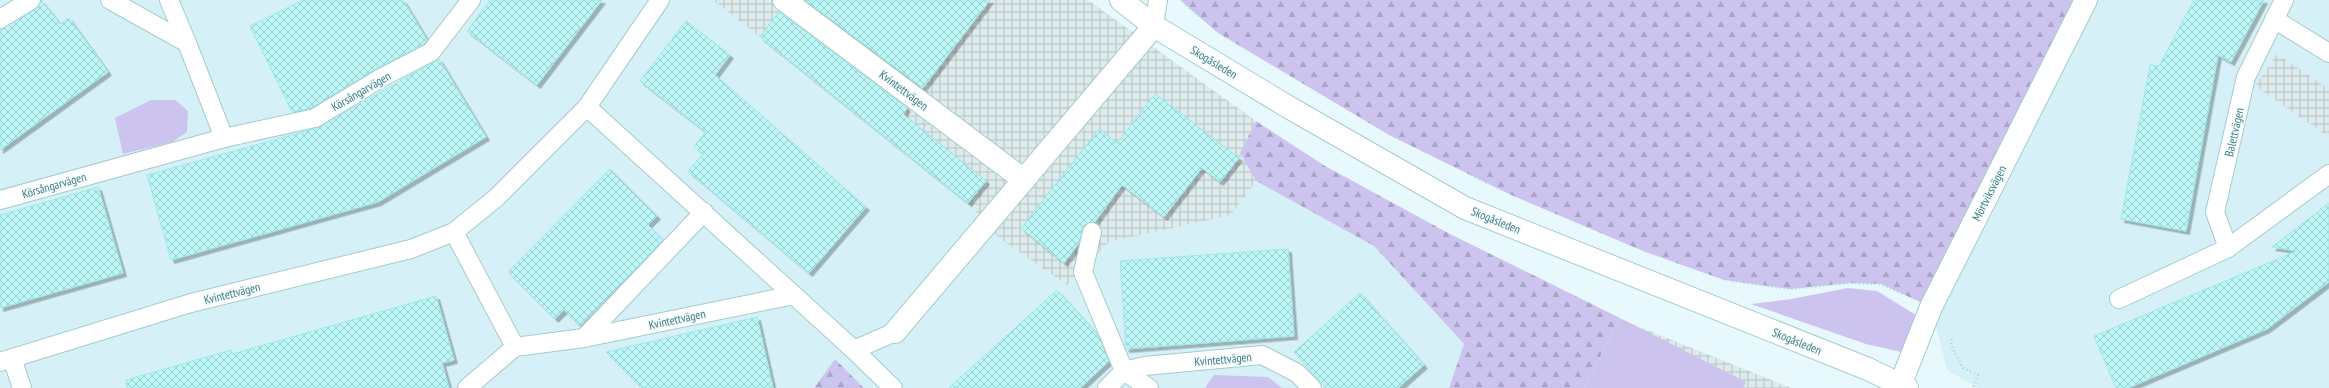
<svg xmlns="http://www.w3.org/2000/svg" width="2329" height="388" font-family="'PT Sans Narrow',sans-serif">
	<defs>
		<pattern id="industrial-grid" width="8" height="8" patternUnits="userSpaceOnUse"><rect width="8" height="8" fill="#deebed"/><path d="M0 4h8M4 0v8" fill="none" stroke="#b6c3c5"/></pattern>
		<pattern id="forest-firs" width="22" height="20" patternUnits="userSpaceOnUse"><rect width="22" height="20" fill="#ccc4ee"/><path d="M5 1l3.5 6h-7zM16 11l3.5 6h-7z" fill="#a8a4c6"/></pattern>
		<pattern id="building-cross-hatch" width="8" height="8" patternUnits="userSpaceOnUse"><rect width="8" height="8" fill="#bdf6f6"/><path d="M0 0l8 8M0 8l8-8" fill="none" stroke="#9ccccc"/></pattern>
		<filter id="shadow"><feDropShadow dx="3.5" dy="3.5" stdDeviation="0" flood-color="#0004"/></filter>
	</defs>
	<rect width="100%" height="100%" fill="#e8f9fe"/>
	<g fill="#d5f1f7">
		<polygon points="0,0 713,0 968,203 1000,239 1066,285 1109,242 1231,215 1256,181 1374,246 1464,344 1449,388 864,388 835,359 814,388 0,388"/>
		<polygon points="2086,0 2329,0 2329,388 1978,388 1947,370 1931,307"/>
	</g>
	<g fill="url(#industrial-grid)">
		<polygon points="713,0 1088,0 1256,121 1240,153 1256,181 1231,215 1109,242 1067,285 1000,239 968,203"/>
		<polygon points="2277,54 2329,89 2329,137 2255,86"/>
		<polygon points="1627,322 1791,388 1587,388"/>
	</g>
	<g fill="#ccc4ee">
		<polygon points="151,100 175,100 188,111 187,132 172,142 123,154 115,118"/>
		<polygon points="1848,288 1877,291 1916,315 1901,352 1866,344 1751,304 1791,299"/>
		<polygon points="1620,318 1746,382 1743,388 1584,388"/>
		<polygon points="1214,375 1268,377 1282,388 1205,388"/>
	</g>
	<g fill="url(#forest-firs)">
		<polygon points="1180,0 2086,0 1931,307 1881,284 1850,283 1790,289 1724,280 1643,251 1509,194 1389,135 1218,33"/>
		<polygon points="1256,121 1325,166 1450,234 1620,318 1584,388 1449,388 1464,344 1374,246 1256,181 1240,153"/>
		<polygon points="835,359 864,388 814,388"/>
	</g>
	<g fill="url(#building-cross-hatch)" stroke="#9ceae9" filter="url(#shadow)">
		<polygon points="41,0 60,24 69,18 108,72 0,150 0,29 36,9"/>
		<polygon points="303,0 403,0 427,40 424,44 376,69 311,108 292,112 250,26"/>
		<polygon points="490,0 602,0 537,85 467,31"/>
		<polygon points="805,0 990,0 923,88"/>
		<polygon points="2194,0 2264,0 2231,62 2218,55 2186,231 2121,219 2150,65 2159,66"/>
		<polygon points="779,12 907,108 903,114 986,181 968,203 760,37"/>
		<polygon points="686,21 730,55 715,75 866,207 809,273 688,171 703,154 694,146 706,132 640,81"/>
		<polygon points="439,59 486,137 378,202 171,260 147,175 317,128"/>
		<polygon points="1155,94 1239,158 1220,182 1202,168 1164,217 1122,185 1095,222 1084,225 1079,243 1064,263 1021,228 1099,129 1117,143"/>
		<polygon points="610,169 657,216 648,225 663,240 580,326 564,310 555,319 508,272"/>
		<polygon points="98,187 123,273 0,308 0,215"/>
		<polygon points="2329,203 2329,282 2267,329 2128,388 2116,388 2094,336 2297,251 2272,247"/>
		<polygon points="1288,249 1294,336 1126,349 1120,261"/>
		<polygon points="1057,290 1098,335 1109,361 1080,388 949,388"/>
		<polygon points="1360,293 1424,365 1398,388 1326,388 1294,352"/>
		<polygon points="436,296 454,360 442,363 449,388 127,388 126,380 231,350 232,354"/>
		<polygon points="757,317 773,388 642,388 606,352"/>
	</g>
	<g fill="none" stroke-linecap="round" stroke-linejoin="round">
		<g stroke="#a6cbcc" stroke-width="20">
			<g id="lane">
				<polyline points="110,0 187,43 224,138 315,118 381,78 431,52 471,0"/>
				<polyline points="169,0 187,43"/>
				<polyline points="0,19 31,0"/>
				<polyline points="2274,19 2329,53"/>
				<polyline points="1154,26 1158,0"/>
				<polyline points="587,107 854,350 893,388"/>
				<polyline points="0,200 224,138"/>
				<polyline points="454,232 515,347"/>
				<polyline points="1092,232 1083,272 1124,371 1149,388"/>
				<polyline points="2228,248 2215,212 2246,77 2284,0"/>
				<polyline points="2119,299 2228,248 2329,174"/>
				<polyline points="584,338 704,212"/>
				<polyline points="854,350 895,332"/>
				<polyline points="12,358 22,388"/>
				<polyline points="0,362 191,303 411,249 454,232 496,198 587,107 660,0"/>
				<polyline points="467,388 515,347 584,338 794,295"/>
				<polyline points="1107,388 1124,371 1145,366 1262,355 1297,373 1312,388"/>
			</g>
		</g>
		<g stroke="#a6cbcc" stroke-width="24">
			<g id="street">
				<polyline points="784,0 1024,180"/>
				<polyline points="1121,0 1154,26 1290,108 1465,208 1868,369 1907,388"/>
				<polyline points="895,332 1154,26"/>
				<polyline points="1899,388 1931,307 2086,0"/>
			</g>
		</g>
		<g stroke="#9fdcdb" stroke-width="2.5" stroke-dasharray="1 3" stroke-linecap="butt">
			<polyline points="1186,5 1200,17"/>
			<polyline points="1471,175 1487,183"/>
			<polyline points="1732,281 1790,289 1850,283 1881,284 1904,295"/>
			<polyline points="1952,339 1951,345 1963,368 1978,375 1973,388"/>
			<polyline points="826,388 837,372"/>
		</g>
		<use href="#lane" stroke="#fff" stroke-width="18"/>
		<use href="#street" stroke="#fff" stroke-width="22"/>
	</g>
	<g text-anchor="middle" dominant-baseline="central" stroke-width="3.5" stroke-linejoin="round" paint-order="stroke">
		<g font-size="12" fill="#497b79" stroke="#f0fcff">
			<text transform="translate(1214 62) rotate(31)">Skogåsleden</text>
			<text transform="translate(904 90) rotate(37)">Kvintettvägen</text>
			<text transform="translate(361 91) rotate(-30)">Körsångarvägen</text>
			<text transform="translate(2234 132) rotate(-77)">Balettvägen</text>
			<text transform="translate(54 185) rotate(-16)">Körsångarvägen</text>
			<text transform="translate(1989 193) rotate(-63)">Mörtviksvägen</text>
			<text transform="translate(1496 220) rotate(22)">Skogåsleden</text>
			<text transform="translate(232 293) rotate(-14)">Kvintettvägen</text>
			<text transform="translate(677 319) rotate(-12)">Kvintettvägen</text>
			<text transform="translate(1797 341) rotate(22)">Skogåsleden</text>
			<text transform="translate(1223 359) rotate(-5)">Kvintettvägen</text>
		</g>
	</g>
</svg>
